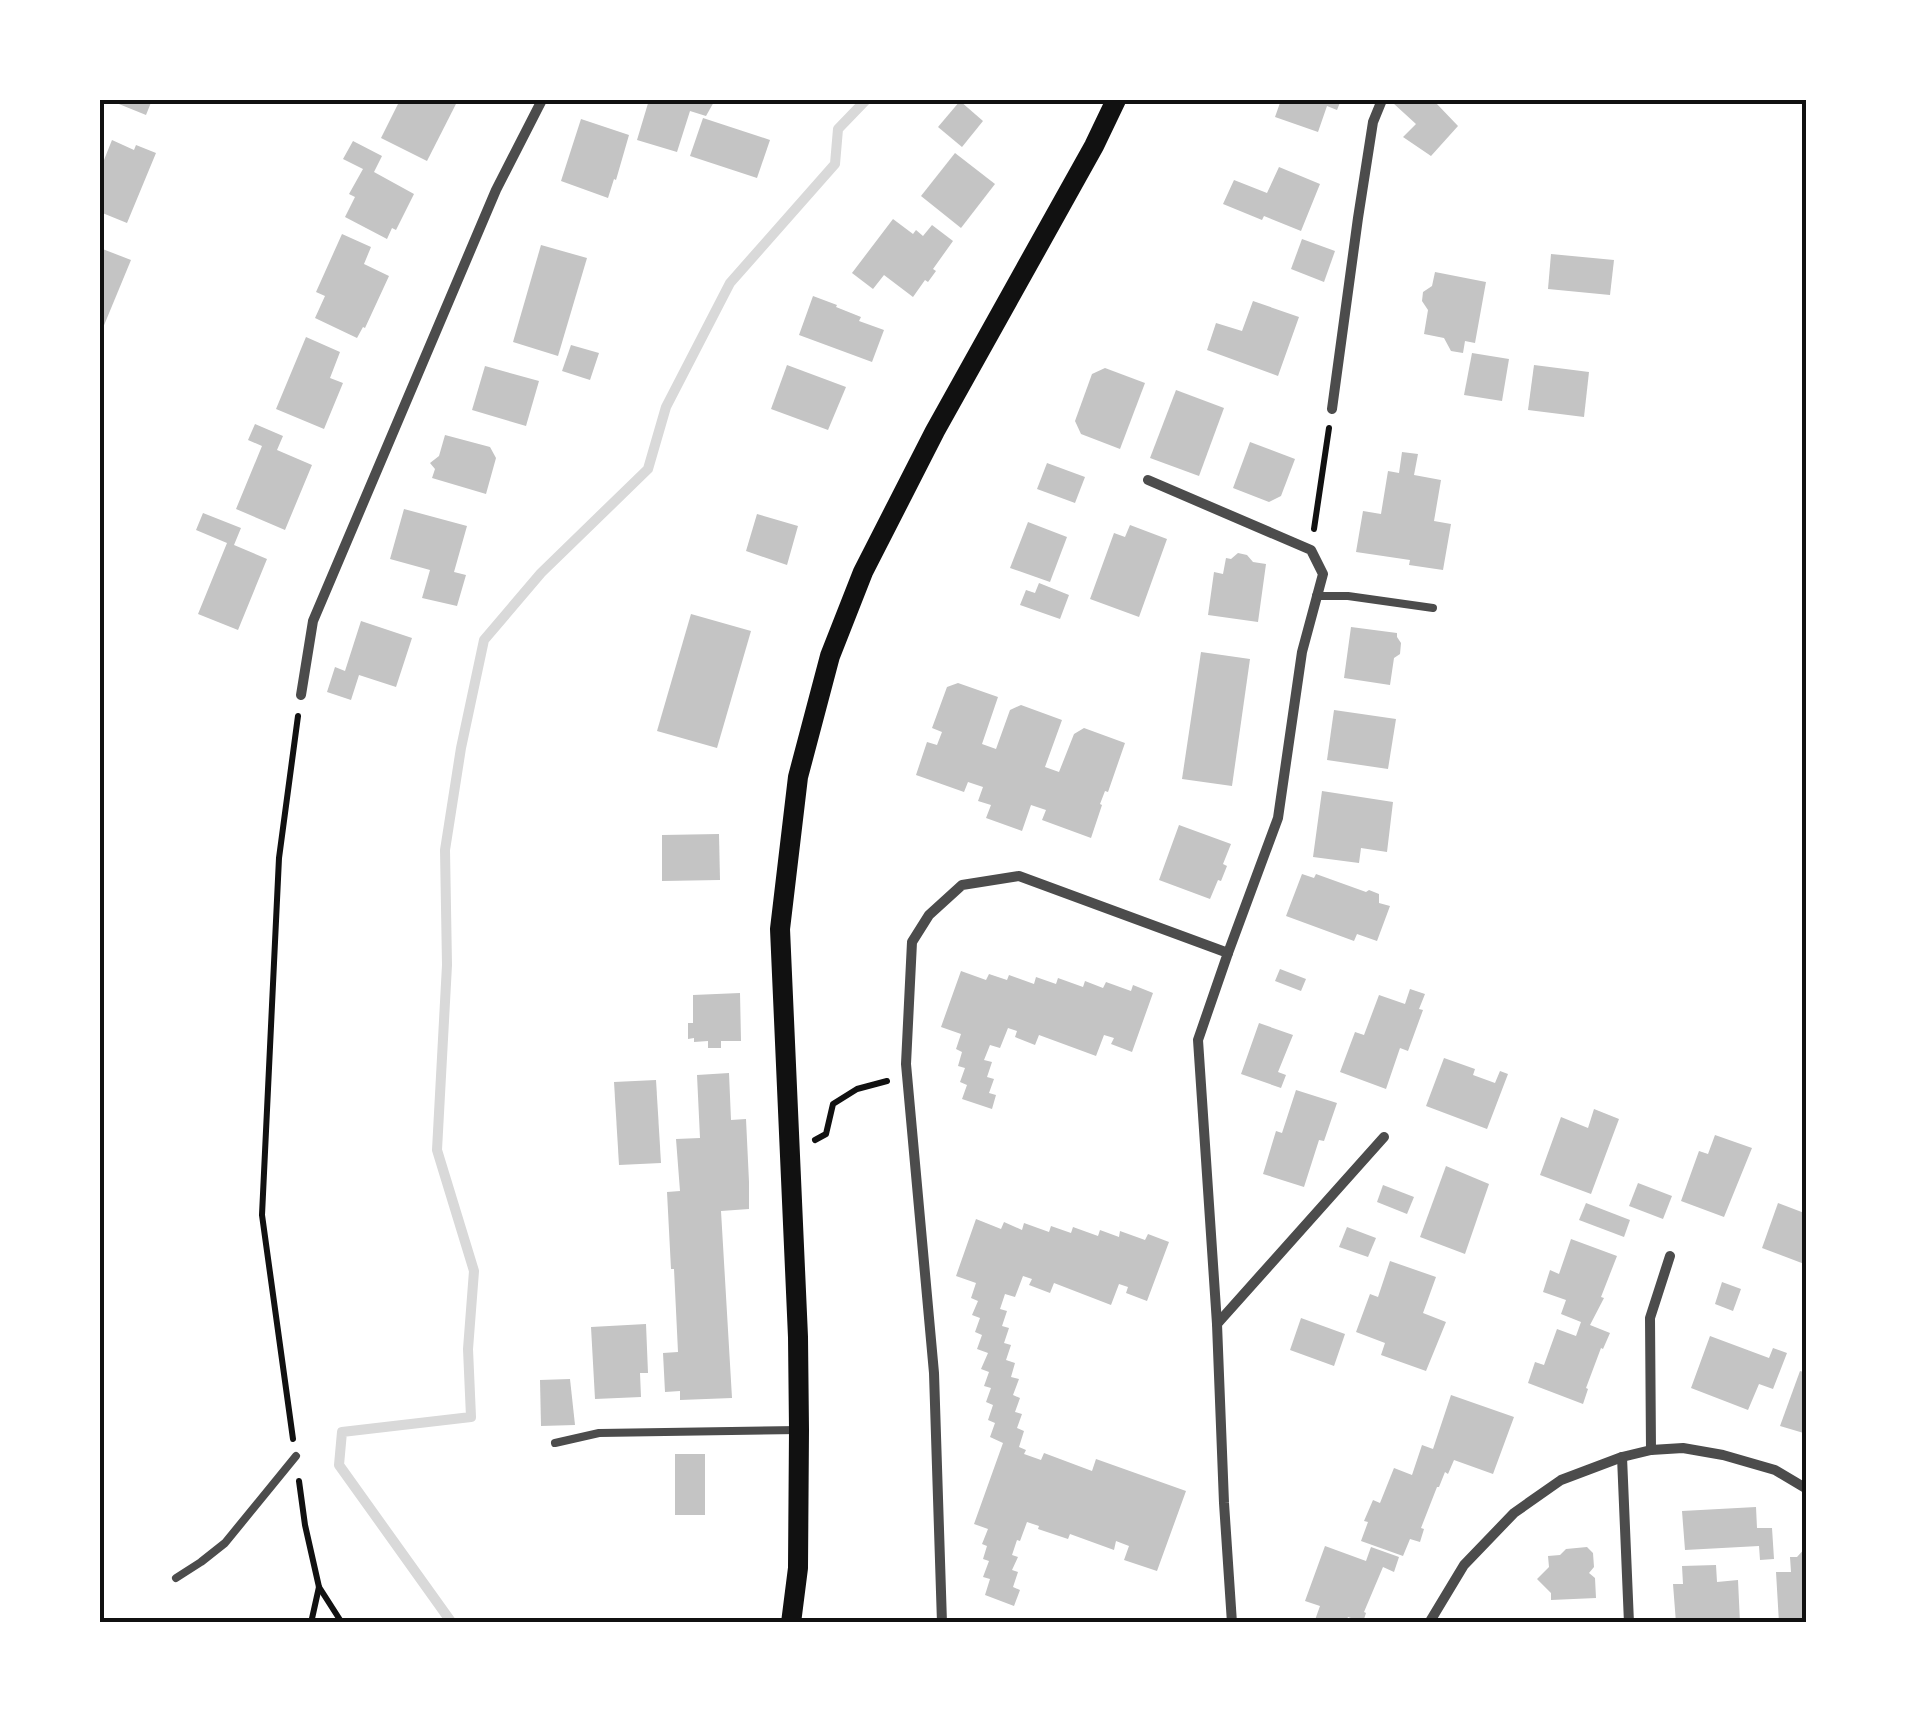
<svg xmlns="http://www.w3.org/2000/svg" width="1907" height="1723" font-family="'Asap Condensed',sans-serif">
	<rect width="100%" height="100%" fill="#fff"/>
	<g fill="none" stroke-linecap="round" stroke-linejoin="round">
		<polyline stroke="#d9d9d9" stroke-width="10" points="452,1623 339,1465 342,1432 471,1417 468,1349 474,1271 437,1150 447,965 445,850 461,748 484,640 541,573 648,469 666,407 730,283 835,164 838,129 866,100"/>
	</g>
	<g fill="#c4c4c4">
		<polygon points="109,100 152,100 146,115"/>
		<polygon points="400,100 458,100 427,161 381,138"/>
		<polygon points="649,100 663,103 664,100 715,100 706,116 690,111 677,152 637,140"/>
		<polygon points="1281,100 1341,100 1337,110 1327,106 1318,132 1275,117"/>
		<polygon points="1396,100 1440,100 1436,103 1458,126 1431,156 1403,137 1416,124 1393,103"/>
		<polygon points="960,101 983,121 962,147 938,127"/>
		<polygon points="703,118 770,140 757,178 690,156"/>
		<polygon points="581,119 629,135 616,180 614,179 608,198 561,181"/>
		<polygon points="112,140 134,150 136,145 156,153 127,223 100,212 100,170"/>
		<polygon points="353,141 382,156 374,172 414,194 396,230 392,228 387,239 345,217 355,197 349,194 363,169 343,159"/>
		<polygon points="955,153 995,184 961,228 921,196"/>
		<polygon points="1279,167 1320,184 1301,231 1264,216 1262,220 1223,204 1234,180 1267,193"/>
		<polygon points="893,219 913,234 916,230 923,236 932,225 953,241 933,269 936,271 928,282 925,280 913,297 884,275 873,289 852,273"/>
		<polygon points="342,234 371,247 364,264 389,276 365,328 363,327 357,338 315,318 325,296 316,292"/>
		<polygon points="1302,239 1335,251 1324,282 1291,269"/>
		<polygon points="541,245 587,258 558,356 513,342"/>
		<polygon points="100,248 131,260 100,335"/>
		<polygon points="1551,254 1614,260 1610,295 1548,289"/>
		<polygon points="1435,272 1486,282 1475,343 1465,341 1463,353 1451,351 1444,338 1424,334 1428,310 1422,301 1423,292 1432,286"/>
		<polygon points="813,296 837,305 836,307 861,317 859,321 884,330 872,362 799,335"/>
		<polygon points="1253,301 1299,317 1278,376 1207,350 1216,323 1242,331"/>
		<polygon points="306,337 340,352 330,378 343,383 324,429 276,409"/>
		<polygon points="571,345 599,353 590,380 562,371"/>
		<polygon points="1472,353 1509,359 1502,401 1464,395"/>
		<polygon points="787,365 846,387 828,430 771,409"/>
		<polygon points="1534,365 1589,372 1584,417 1528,410"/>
		<polygon points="485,366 539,381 526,426 472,410"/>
		<polygon points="1105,368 1145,383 1120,449 1081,434 1075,421 1092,374"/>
		<polygon points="1176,390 1224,408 1199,476 1150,458"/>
		<polygon points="255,424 283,436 277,450 312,465 285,530 236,509 262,446 248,440"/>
		<polygon points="445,435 490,447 496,458 486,494 432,478 435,469 430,463 439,456"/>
		<polygon points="1250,442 1295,459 1281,496 1269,502 1233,488"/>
		<polygon points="1402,452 1418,454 1414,475 1441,480 1434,521 1451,524 1443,570 1409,565 1410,560 1356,552 1363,511 1381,514 1388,471 1399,473"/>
		<polygon points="1047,463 1085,477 1075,503 1037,489"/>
		<polygon points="404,509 467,526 454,572 466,575 457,606 422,598 430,570 390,559"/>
		<polygon points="203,513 241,528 234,545 267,559 238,630 198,614 227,543 196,530"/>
		<polygon points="757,514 798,526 787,565 746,551"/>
		<polygon points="1028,522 1067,537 1050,582 1010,568"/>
		<polygon points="1130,525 1167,539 1139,617 1090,599 1114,533 1125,537"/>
		<polygon points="1238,553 1247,555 1253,562 1266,564 1258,622 1208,615 1214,572 1223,574 1226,558 1231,559"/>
		<polygon points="1039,583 1069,595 1060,619 1020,605 1026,590 1035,593"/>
		<polygon points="691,614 751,631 717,748 657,731"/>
		<polygon points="361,621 412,638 396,687 359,675 351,700 327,692 335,667 345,671"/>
		<polygon points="1351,627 1397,633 1397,637 1401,643 1400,654 1394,658 1390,685 1344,678"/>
		<polygon points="1201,652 1250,659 1232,786 1182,779"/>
		<polygon points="958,683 998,697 982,744 996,749 1010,710 1021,705 1062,720 1045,767 1059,772 1074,734 1084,728 1125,743 1108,792 1105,791 1100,804 1102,805 1091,838 1042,820 1046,810 1031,805 1022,831 986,818 991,805 978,801 983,787 968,782 964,792 916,775 927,742 937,745 942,732 932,728 947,687"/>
		<polygon points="1334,710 1396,719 1388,769 1327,760"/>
		<polygon points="1322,791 1393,802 1387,852 1361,848 1359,863 1313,857"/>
		<polygon points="1179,825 1231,844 1223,864 1227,866 1221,881 1218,880 1210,899 1159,880"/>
		<polygon points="719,834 720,880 662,881 662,835"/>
		<polygon points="1302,874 1314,878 1316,874 1366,892 1369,890 1379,894 1379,903 1390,906 1377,941 1357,934 1354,941 1286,916"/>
		<polygon points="1280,969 1306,979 1301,991 1275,981"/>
		<polygon points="961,971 986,980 989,974 1007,980 1009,975 1034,984 1036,977 1056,984 1058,978 1083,987 1085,981 1103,988 1106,982 1131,991 1133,985 1153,993 1132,1052 1111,1044 1114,1038 1104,1035 1096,1056 1039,1035 1035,1045 1015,1037 1017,1031 1008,1028 1000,1048 990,1045 984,1060 992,1062 987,1077 994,1079 989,1093 996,1095 992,1109 962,1099 967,1085 960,1082 965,1068 958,1066 962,1052 956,1049 961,1034 941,1027"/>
		<polygon points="1410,989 1425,994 1419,1009 1423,1010 1408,1051 1400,1048 1386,1089 1340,1072 1355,1032 1364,1035 1379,995 1405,1004"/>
		<polygon points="740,993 741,1041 721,1041 721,1048 708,1048 708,1041 694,1042 694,1038 688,1039 688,1023 693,1023 693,995"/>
		<polygon points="1259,1023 1293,1035 1278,1072 1286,1075 1281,1088 1241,1074"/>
		<polygon points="1444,1058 1475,1069 1473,1075 1495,1083 1500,1071 1508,1074 1487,1129 1426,1106"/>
		<polygon points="729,1073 731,1120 746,1119 749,1182 749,1209 721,1211 732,1398 680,1400 680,1391 665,1392 663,1353 678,1352 674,1269 671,1269 667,1192 680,1191 676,1139 700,1138 697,1075"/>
		<polygon points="656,1080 661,1163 619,1165 614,1082"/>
		<polygon points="1296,1090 1337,1103 1324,1141 1319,1140 1304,1187 1263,1174 1276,1131 1282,1133"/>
		<polygon points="1594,1109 1619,1119 1591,1194 1540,1175 1561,1117 1588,1128"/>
		<polygon points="1715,1135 1752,1148 1724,1217 1681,1201 1699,1151 1708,1154"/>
		<polygon points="1446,1166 1489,1184 1465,1254 1420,1237"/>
		<polygon points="1638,1183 1672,1196 1663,1219 1629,1206"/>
		<polygon points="1383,1185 1414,1197 1407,1214 1377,1202"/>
		<polygon points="1586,1203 1630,1220 1624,1237 1579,1220"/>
		<polygon points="1778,1203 1807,1214 1807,1265 1762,1248"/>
		<polygon points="976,1219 1001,1229 1004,1222 1022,1230 1024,1223 1049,1232 1051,1226 1071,1233 1073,1227 1098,1236 1100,1230 1119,1237 1120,1231 1145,1240 1148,1234 1169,1242 1147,1301 1126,1293 1128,1287 1119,1284 1111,1305 1054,1283 1050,1293 1029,1285 1032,1279 1023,1276 1015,1297 1005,1294 1000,1309 1007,1311 1002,1326 1009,1328 1004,1343 1011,1345 1006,1360 1015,1363 1011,1377 1019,1379 1013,1395 1020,1398 1015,1412 1022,1414 1017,1428 1024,1431 1019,1447 1026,1450 1024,1454 1041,1460 1044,1453 1092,1471 1096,1459 1186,1491 1157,1571 1124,1560 1129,1546 1116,1541 1114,1550 1070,1534 1068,1539 1038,1529 1039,1526 1027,1522 1020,1541 1017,1540 1012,1555 1018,1557 1012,1570 1018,1572 1013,1587 1020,1590 1014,1606 985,1595 990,1579 983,1577 989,1561 983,1559 987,1546 982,1544 988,1529 974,1524 1003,1443 990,1437 995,1423 988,1420 993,1405 986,1402 991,1388 984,1386 989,1372 981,1369 988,1353 977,1349 982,1335 975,1332 980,1318 972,1315 978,1301 971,1298 976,1283 956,1276"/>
		<polygon points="1347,1227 1376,1238 1368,1257 1339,1247"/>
		<polygon points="1571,1239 1617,1256 1601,1297 1604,1298 1590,1325 1610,1333 1603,1349 1601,1348 1586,1388 1588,1389 1583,1404 1528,1383 1535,1362 1544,1365 1557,1329 1576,1336 1581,1322 1561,1314 1566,1300 1543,1292 1550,1270 1559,1274"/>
		<polygon points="1390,1261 1436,1277 1423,1313 1446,1322 1426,1371 1381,1355 1385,1343 1356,1332 1370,1294 1378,1297"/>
		<polygon points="1722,1282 1741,1289 1733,1311 1715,1304"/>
		<polygon points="1301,1318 1345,1334 1334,1366 1290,1350"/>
		<polygon points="646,1324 648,1373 640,1373 641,1397 595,1399 591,1327"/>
		<polygon points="1710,1336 1769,1358 1773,1348 1787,1353 1773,1389 1759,1384 1748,1410 1691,1388"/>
		<polygon points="1800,1371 1807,1373 1807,1434 1780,1426"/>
		<polygon points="570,1379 575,1425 541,1426 540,1380"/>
		<polygon points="1451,1395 1514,1417 1493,1474 1454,1460 1448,1474 1445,1472 1439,1487 1437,1487 1421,1528 1424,1529 1420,1542 1410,1539 1403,1556 1361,1541 1368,1522 1364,1521 1373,1500 1380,1503 1394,1468 1412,1475 1422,1445 1433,1449"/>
		<rect x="675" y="1454" width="30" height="61"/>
		<polygon points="1756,1507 1757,1528 1772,1528 1774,1559 1760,1560 1759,1546 1685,1550 1682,1511"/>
		<polygon points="1325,1546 1366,1561 1371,1547 1399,1557 1394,1572 1383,1567 1364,1612 1366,1613 1363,1622 1348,1617 1345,1623 1322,1623 1315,1620 1320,1606 1305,1601"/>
		<polygon points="1807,1546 1807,1623 1779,1623 1776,1572 1791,1572 1790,1557 1797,1557"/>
		<polygon points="1587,1547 1593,1553 1594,1567 1589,1573 1595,1578 1596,1598 1551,1600 1551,1593 1537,1579 1549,1567 1548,1556 1560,1555 1566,1549"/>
		<polygon points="1716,1565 1717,1582 1738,1580 1740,1623 1676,1623 1673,1584 1683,1584 1682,1566"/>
	</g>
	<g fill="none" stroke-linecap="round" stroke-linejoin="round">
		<g stroke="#111" stroke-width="6">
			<polyline points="1314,529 1329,428"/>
			<polyline points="815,1140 826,1134 833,1104 857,1089 887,1081"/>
			<polyline points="293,1439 262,1215 279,858 298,716"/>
			<polyline points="299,1481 305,1525 319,1587 311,1623"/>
			<polyline points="319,1587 342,1623"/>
		</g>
		<g stroke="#4c4c4c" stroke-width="8">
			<polyline points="1316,596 1348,596 1433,608"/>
			<polyline points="555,1443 599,1433 799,1430"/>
			<polyline points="176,1578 201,1562 225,1543 296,1456"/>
		</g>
		<g stroke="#4c4c4c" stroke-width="10">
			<polyline points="1332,409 1358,218 1373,122 1382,100"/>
			<polyline points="1148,480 1311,550 1323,574 1302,652 1278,818 1228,953"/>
			<polyline points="301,695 313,621 496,190 542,100"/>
			<polyline points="1217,1324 1384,1137"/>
			<polyline points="1651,1450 1650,1318 1670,1256"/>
			<polyline points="1622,1457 1629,1623"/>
			<polyline points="942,1623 934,1373 906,1064 912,942 929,915 962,885 1019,876 1228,953 1198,1040 1217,1324 1224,1503 1232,1623"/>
			<polyline points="1429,1623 1464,1565 1514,1513 1561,1480 1622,1457 1651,1450 1683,1448 1723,1455 1775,1470 1807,1489"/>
		</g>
		<polyline stroke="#111" stroke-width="20" points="791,1623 798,1568 799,1430 798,1337 780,929 798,777 830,656 863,572 935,431 1094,146 1116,100"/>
	</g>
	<rect width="1907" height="1723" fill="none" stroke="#ffffff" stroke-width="205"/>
	<rect x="102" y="102" width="1702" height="1518" fill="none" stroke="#111" stroke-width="4"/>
</svg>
